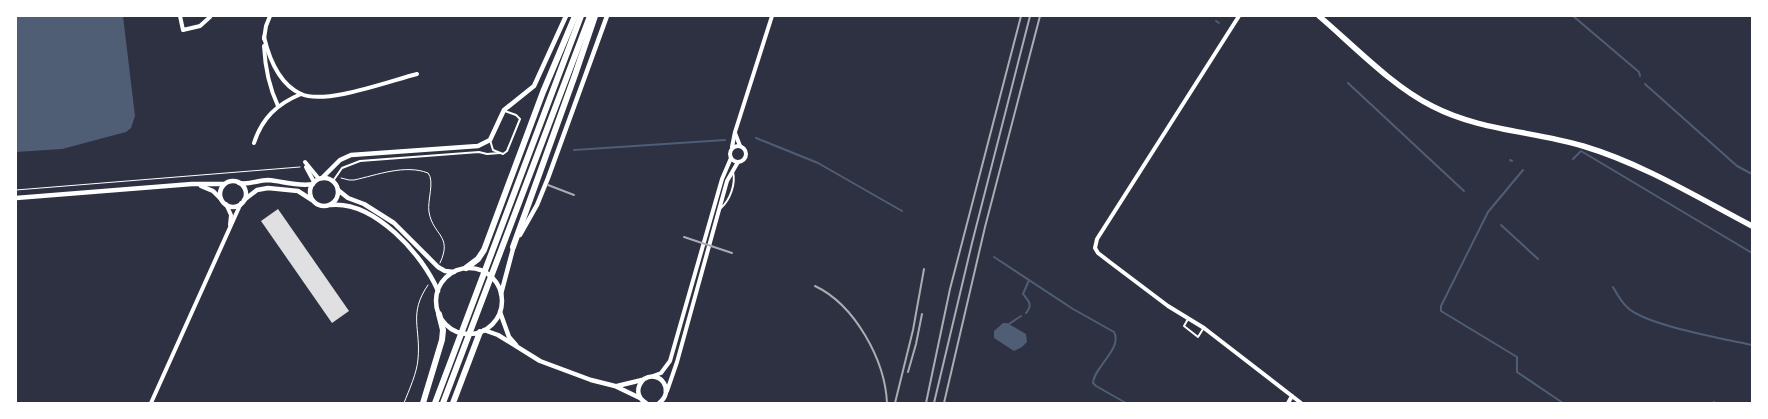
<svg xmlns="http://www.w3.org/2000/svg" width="1768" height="419" font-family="'Varela Round',sans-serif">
	<rect width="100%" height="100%" fill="#2d3142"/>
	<g fill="#4f5d75">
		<polygon points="16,16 123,16 135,116 131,128 126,132 62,149 16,152"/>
		<polygon points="1003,323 1007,323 1026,334 1027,342 1022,347 1014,351 994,338 994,331"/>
	</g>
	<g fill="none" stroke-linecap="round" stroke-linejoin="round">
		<g stroke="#4f5d75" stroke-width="2">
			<polyline points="1573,16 1639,72 1640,76"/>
			<polyline points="1216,21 1219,23"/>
			<polyline points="1348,83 1464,191"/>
			<polyline points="1645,84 1737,166 1752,174"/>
			<polyline points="756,138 818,163 902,211"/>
			<polyline points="574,150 725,140"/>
			<polyline points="1573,159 1581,151 1752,253"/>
			<polyline points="1510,160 1512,161"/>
			<polyline points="1523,170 1488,212 1441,306 1441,311 1517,357 1517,372 1563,403"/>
			<polyline points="1501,225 1538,259"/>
			<path d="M994,257l79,52 41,23c9,16 -20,35 -21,51l3,3 30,17"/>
			<path d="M1613,287c4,7 8,15 14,20 17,18 98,32 125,38"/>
			<path d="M1026,313c7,-8 3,-12 -3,-19l6,-14"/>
			<polyline points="1009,324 1021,316"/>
			<polyline points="1713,403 1714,402"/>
		</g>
	</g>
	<polygon fill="#e0e0e3" points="278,209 349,311 332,323 261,221"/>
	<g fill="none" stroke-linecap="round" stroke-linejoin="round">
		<g stroke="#fff" stroke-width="1">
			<path d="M341,178l8,2h5c23,-5 51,-16 74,-7 7,8 -1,28 1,39 4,24 24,23 11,51"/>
			<polyline points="16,190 300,167"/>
			<path d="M404,403c5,-13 13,-30 14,-44 3,-31 -10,-45 10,-74"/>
		</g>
		<g stroke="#fff" stroke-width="2">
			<polyline points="490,140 493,150 503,154 507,151 520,119 516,115 505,111"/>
			<polyline points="333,181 342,168 360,161 479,152 487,154 500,153"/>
			<path d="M721,208c9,-8 15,-24 12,-36"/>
			<polyline points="1188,319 1184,326 1198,337 1203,329"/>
		</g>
		<g stroke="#fff" stroke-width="4">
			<polyline points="180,16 183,30 200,26 210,17"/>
			<polyline points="1239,16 1097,239 1095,248 1098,253 1111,263 1168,306 1204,328 1301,403"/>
			<path d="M264,37c5,21 15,47 37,57 25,11 88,-13 116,-20"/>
			<polyline points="264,39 266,26 270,16"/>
			<path d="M264,46c1,20 5,41 14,60"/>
			<polyline points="735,133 740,146"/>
			<path d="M254,143c8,-25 23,-39 47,-49"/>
			<circle cx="738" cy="154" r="8"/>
			<polyline points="732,147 735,132 772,16"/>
			<polyline points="305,162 319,179"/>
			<polyline points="306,167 314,182"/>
			<polyline points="226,204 231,215 230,225"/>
			<polyline points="653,376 661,373 670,361 722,179 731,158"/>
			<polyline points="667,391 677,362 727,181 738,162"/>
			<polyline points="151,403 241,203"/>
			<polyline points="1288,403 1292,396"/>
		</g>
		<g stroke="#fff" stroke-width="4.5">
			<circle cx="324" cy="192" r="14"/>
			<polyline points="322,178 340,160 351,155 478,146 490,140 504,110 534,86 566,16"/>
			<circle cx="233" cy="194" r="13"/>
			<path d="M239,183c11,2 19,-3 29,-3 14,1 30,7 45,4"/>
			<polyline points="201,186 213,191 221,199"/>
			<polyline points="338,190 348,198 364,204 394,223 438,267 445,271 454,272"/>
			<polyline points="16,198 192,184 224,184"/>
			<polyline points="244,200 257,190 268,188 298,191 312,200"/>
			<path d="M330,205c44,-5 93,50 108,86"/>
			<polyline points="520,235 537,205 548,178 607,16"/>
			<circle cx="469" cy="301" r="33"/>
			<polyline points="501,294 514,245"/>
			<polyline points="500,312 509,337 516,345"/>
			<polyline points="484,330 498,335 540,361 591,380 615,386 640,398"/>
			<polyline points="617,386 642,380"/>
			<path d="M646,403c-10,-6 -10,-16 -2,-24 17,-10 31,13 15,24"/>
		</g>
		<path stroke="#fff" stroke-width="5.5" d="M1319,16c34,29 73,70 113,90 48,25 101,25 151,40 60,18 114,51 169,80"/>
		<g stroke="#fff" stroke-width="6">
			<polyline points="513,247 575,75 595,16"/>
			<polyline points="466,268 478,259 484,250 543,92 575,16"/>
			<polyline points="423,403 442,340 443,330 439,314"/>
			<polyline points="435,403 581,16"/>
			<polyline points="443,403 590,16"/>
			<polyline points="453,403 480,332"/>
		</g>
		<g stroke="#abadb3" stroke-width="2">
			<polyline points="548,185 574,195"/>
			<polyline points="684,237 732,253"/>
			<path d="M815,286c40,19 70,74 72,117"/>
			<polyline points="908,372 916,344 922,314"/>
			<polyline points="895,403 913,330 924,269"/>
			<polyline points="926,403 950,289 1021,16"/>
			<polyline points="934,403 972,243 1030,16"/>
			<polyline points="944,403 985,227 1040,16"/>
		</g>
	</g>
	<rect width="1768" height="419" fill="none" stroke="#ffffff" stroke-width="34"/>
</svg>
